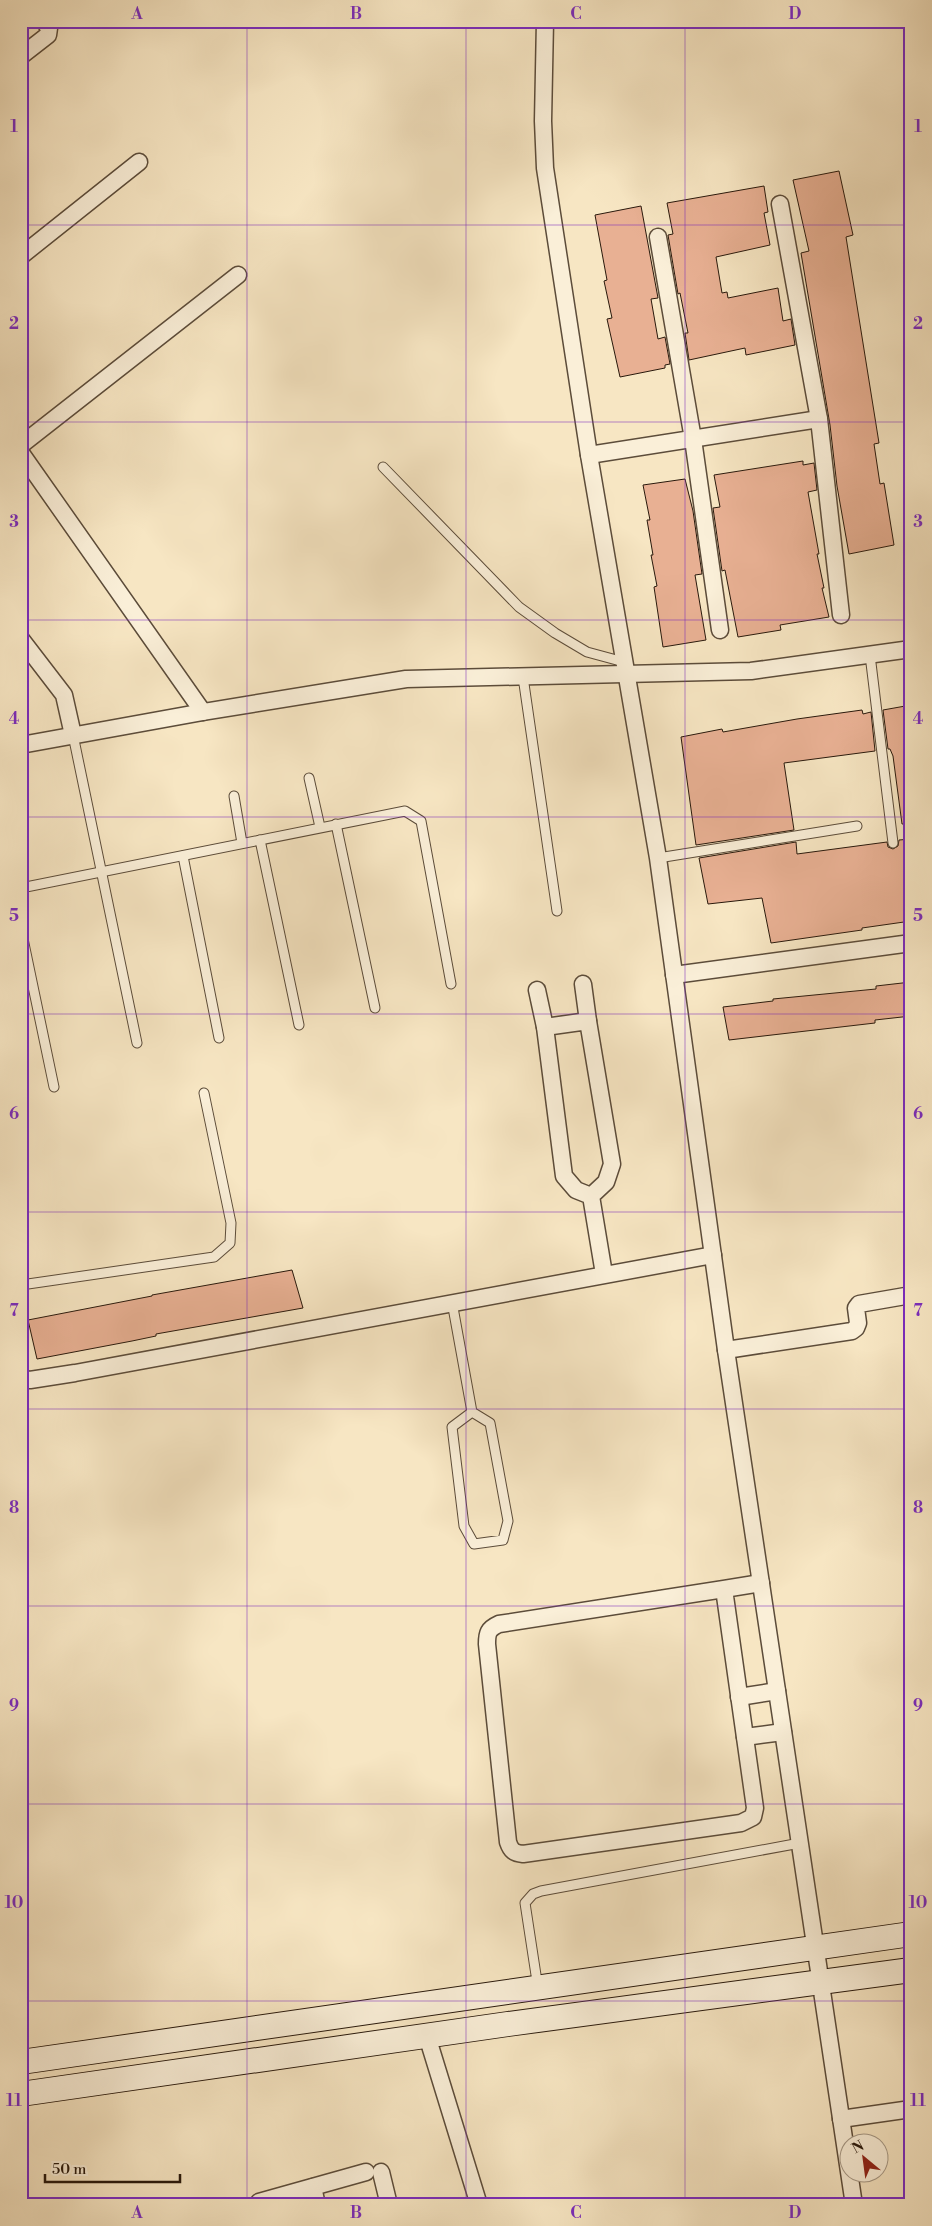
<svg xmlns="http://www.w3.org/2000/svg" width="932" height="2226" font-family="'Libre Bodoni',serif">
	<rect width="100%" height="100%" fill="#f7e6c3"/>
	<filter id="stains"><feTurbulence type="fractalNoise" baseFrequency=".004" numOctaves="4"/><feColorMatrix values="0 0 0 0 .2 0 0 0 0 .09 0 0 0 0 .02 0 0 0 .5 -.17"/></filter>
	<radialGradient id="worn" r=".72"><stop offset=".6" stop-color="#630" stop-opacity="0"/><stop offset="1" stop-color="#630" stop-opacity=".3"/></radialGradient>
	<g fill="#e8b093" stroke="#29190c">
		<polygon points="839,171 853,235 846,237 879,443 874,444 880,484 884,483 894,545 849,554 837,486 830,425 801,253 809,251 793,180"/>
		<polygon points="764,186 768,212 764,213 770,245 716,257 722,293 727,292 728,298 778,288 783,321 791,319 795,345 746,355 745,348 689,360 685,333 688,333 680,293 678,294 668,235 673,234 667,203"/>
		<polygon points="641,206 658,298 651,299 658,339 665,337 670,364 665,365 665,368 620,377 607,319 612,318 604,281 607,280 595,215"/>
		<polygon points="803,461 803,465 814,463 817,490 808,492 819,554 817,554 824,588 822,588 829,617 780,625 781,630 738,637 725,570 722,571 713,508 720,507 714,475"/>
		<polygon points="685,479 693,511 702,574 695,575 706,640 663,647 654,587 657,586 651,555 653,555 647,520 650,520 643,485"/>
		<polygon points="911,705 911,824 902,824 893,756 890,749 888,749 883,710"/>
		<polygon points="862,710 863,714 871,712 875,751 784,763 794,830 696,845 681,737 722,729 723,732 797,719"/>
		<polygon points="911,839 911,876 908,876 911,921 862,928 862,930 771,943 762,898 708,904 699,858 796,842 797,854 887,842 888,847 893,849 898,846 899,840"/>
		<polygon points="911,982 911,1016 875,1020 875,1023 729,1040 723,1007 773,1001 773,999 876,989 876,986"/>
		<polygon points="292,1270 303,1308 156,1334 156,1336 132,1341 37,1359 28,1320 152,1296 152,1295"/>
	</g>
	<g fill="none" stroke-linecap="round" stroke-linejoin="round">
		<g stroke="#5c4c3a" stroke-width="11">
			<g id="lane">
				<polyline points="383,467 519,607 555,633 587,652 624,662"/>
				<polyline points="870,655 893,843"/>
				<polyline points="523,677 557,911"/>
				<polyline points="73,735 137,1043"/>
				<polyline points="309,778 320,827"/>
				<polyline points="234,796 242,843"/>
				<polyline points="336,824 375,1008"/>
				<polyline points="260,840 299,1025"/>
				<polyline points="183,856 219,1038"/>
				<polyline points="658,858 857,826"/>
				<polyline points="21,888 405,811 421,821 451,984"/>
				<polyline points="21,929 54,1087"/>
				<polyline points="21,1285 214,1257 230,1243 231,1223 204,1093"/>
				<polyline points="452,1302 472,1412 452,1427 464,1526 474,1544 503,1540 508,1521 490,1423 472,1412"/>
				<polyline points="538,1988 525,1903 533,1894 541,1891 800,1843"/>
			</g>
		</g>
		<g stroke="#5c4c3a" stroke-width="19">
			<g id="street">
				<polyline points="545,21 543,121 545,168 589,455 658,858 726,1350 854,2205"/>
				<polyline points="21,56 48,35 49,28 44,21"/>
				<polyline points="780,204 819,419 841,615"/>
				<polyline points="658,237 693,439 720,630"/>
				<polyline points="21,256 139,162"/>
				<polyline points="21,445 238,275"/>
				<polyline points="21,453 203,712"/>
				<polyline points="589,455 819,419"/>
				<polyline points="21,639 64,695 73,735"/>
				<polyline points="21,745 203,712 406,679 751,671 911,649"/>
				<polyline points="674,975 911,943"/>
				<polyline points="583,984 588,1021"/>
				<polyline points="537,990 545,1027"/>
				<polyline points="591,1196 576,1190 564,1176 545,1027 588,1021 612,1164 606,1182 591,1196 604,1274"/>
				<polyline points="726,1350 852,1331 856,1328 858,1323 856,1308 859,1304 911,1295"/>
				<polyline points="21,1379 30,1380 75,1373 713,1255"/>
				<path d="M724,1589l31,219 -2,9 -12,6 -218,31c-9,-1 -12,-3 -15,-12l-21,-198c0,-11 1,-15 12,-20l225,-35 37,-6"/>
				<polyline points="739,1697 777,1691"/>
				<polyline points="745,1737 783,1732"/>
				<polyline points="427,2036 479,2205"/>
				<polyline points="841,2119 911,2109"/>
				<polyline points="381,2172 389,2205"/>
				<polyline points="313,2187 317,2205"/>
				<polyline points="257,2205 259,2202 366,2172"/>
			</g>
		</g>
		<g stroke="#29190c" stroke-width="26">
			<g id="secondary">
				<polyline points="21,2062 911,1934"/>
				<polyline points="21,2094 508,2024 911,1970"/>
			</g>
		</g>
		<use href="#lane" stroke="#faefd8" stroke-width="9"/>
		<use href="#street" stroke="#faefd8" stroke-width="16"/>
		<use href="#secondary" stroke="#faefd8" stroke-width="24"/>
	</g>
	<path fill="none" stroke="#7b2cbf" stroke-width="1" stroke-opacity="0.55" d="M247,21v2184M466,21v2184M685,21v2184M21,225h890M21,422h890M21,620h890M21,817h890M21,1014h890M21,1212h890M21,1409h890M21,1606h890M21,1804h890M21,2001h890"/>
	<rect width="932" height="2226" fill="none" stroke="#f7e6c3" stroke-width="55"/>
	<g transform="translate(864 2158) rotate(331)"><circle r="24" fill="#faefd8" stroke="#a69986"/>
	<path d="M0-4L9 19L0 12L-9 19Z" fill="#8f2418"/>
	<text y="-8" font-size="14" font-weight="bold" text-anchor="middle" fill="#29190c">N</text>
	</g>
	<path d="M45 2174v8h135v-8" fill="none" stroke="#29190c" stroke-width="2.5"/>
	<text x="52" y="2174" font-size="15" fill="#29190c" stroke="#faefd8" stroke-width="4" paint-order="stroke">50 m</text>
	<rect x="28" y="28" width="876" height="2170" fill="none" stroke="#7b2cbf" stroke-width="2"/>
	<g font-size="16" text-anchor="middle" font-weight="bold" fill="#7b2cbf">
		<text x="137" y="19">A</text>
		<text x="356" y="19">B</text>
		<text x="576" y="19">C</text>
		<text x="795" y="19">D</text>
		<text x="14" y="132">1</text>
		<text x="918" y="132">1</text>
		<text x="14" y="329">2</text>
		<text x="918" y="329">2</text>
		<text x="14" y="527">3</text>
		<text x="918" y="527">3</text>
		<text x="14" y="724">4</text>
		<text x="918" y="724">4</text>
		<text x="14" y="921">5</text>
		<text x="918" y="921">5</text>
		<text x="14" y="1119">6</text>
		<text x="918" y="1119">6</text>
		<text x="14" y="1316">7</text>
		<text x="918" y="1316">7</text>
		<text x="14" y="1513">8</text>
		<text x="918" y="1513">8</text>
		<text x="14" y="1711">9</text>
		<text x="918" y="1711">9</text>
		<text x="14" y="1908">10</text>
		<text x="918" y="1908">10</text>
		<text x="14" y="2106">11</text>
		<text x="918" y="2106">11</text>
		<text x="137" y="2218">A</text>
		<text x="356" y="2218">B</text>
		<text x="576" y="2218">C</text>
		<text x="795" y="2218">D</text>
	</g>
	<rect width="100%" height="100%" filter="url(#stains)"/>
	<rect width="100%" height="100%" fill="url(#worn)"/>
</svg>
